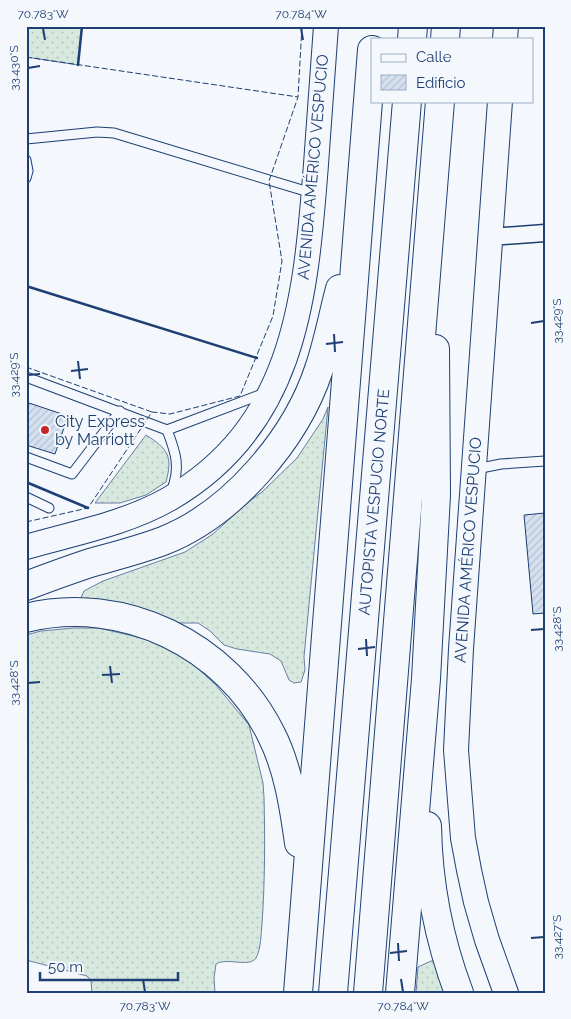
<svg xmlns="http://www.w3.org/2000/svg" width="571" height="1019" font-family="Raleway,sans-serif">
	<defs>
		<pattern id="grass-dots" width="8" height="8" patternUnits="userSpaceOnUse" patternTransform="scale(1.25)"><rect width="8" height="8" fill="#d7e8df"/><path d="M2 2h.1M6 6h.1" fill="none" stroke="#b8c8c3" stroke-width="1.8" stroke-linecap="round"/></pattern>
		<pattern id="building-hatch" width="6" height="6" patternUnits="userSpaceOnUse" patternTransform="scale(1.25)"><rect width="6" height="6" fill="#d5e0f0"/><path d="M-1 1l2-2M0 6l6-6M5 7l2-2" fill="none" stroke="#b6c1d1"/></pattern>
	</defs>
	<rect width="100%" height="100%" fill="#f4f7fb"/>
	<g fill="url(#grass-dots)" stroke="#687fa3">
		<polygon points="26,26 82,26 78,65 26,57"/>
		<polygon points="328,407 304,657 305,670 301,682 294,683 289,680 281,661 270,654 237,649 224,645 210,631 198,623 177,623 128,606 80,600 84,591 103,581 185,552 213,534 247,503 262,492 297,458 323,419"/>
		<path d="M146,435c22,14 27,21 20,47l-20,13 -26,8h-25z"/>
		<path d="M74,628h25l51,12 18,6 23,16 25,23 33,40 14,58 1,14c1,42 1,84 -2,127 -1,10 -1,25 -6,34 -7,10 -29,-1 -40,6l-2,14 1,15h-123l-1,-12 -4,-5 -61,-16v-325l15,-4z"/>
		<polygon points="431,961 435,961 454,993 416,993 418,967"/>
	</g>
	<g fill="url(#building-hatch)" stroke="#1d3f73">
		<polygon points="26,402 68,416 55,454 26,445"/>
		<polygon points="545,513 545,613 533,614 524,515"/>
	</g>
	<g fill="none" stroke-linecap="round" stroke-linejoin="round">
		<g stroke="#1d3f73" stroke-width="11">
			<g id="lane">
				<polyline points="26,139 97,132 114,133 312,193"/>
				<polyline points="26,160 28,171 26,178"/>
				<polyline points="26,377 167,430 265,393"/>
				<path d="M167,430c9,23 14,38 4,62"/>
				<polyline points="26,457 72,474 120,411"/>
				<polyline points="476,469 501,464 545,461"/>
				<polyline points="26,497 49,508"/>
			</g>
		</g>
		<g stroke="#1d3f73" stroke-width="19">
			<polyline id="street" points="490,237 545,233"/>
		</g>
		<g stroke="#1d3f73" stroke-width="26">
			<g id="secondary">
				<polyline points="505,39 506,26"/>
				<polyline points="500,101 461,649 456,750 463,838 469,870 476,902 487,940 506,993"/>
				<path d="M26,547c48,-14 99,-23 143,-48 123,-71 136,-194 146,-322 4,-50 7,-100 11,-151"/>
			</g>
		</g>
		<g stroke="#1d3f73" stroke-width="30">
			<g id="highway">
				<polyline points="412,39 413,26"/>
				<polyline points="445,39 446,26"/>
				<path d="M26,586c21,-8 43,-16 64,-23 25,-7 49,-13 73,-22 69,-27 133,-102 156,-172 9,-26 14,-54 21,-80"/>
				<path d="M26,618c97,-24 201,27 245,116 17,33 23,73 28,109"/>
				<path d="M427,826c1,56 12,114 32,167"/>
				<polyline points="298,993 372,50"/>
				<polyline points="333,993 407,101"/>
				<polyline points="368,993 440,101"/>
				<polyline points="400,993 426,679 436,495 435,349"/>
			</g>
		</g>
		<use href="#lane" stroke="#f4f7fb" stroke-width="9"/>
		<use href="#street" stroke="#f4f7fb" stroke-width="16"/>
		<use href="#secondary" stroke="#f4f7fb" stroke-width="24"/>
		<use href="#highway" stroke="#f4f7fb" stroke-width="28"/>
		<g stroke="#1d3f73" stroke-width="1" stroke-dasharray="6 2.5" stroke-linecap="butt">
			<polyline points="26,57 298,97"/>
			<polyline points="26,367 152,412"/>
			<polyline points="26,522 88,508 152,412 170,414 240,396 273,316 282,261 269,181 298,97 302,26"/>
		</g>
		<g stroke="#1d3f73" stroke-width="2.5">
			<polyline points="78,65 82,26"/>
			<polyline points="26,286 257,358"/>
			<polyline points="26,482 88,508"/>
		</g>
	</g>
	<path fill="none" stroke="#1d3f73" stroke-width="2" d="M43,28l2,12M301,28l2,12M28,68l12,-2M531,323l13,-2M334,334l1,18M326,344l17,-2M78,361l2,18M71,371l17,-2M28,375l12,-1M531,630l13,-1M366,639l1,17M358,649l17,-2M110,666l2,17M102,675l18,-1M28,683l12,-1M531,938l13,-1M398,943l1,18M390,953l17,-2M143,979l2,13M401,979l2,13"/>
	<circle fill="#c62828" stroke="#f4f7fb" stroke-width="2" cx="45" cy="430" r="5"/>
	<g text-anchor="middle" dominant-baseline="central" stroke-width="4" stroke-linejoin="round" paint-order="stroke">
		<g font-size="16" fill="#1d3f73" stroke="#f4f7fb">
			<text transform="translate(313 167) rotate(-85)">AVENIDA AMÉRICO VESPUCIO</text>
			<text transform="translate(374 502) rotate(-85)">AUTOPISTA VESPUCIO NORTE</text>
			<text transform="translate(468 550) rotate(-86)">AVENIDA AMÉRICO VESPUCIO</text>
		</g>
		<g font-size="16" fill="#1d3f73" stroke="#f4f7fb" text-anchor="start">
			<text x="55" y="421">City Express<tspan x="55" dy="18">by Marriott</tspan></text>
		</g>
	</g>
	<rect width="571" height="1019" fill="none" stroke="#f4f7fb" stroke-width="55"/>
	<rect x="371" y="38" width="162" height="65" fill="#f4f7fb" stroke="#9eadc5"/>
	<rect x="381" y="54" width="25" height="8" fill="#f4f7fb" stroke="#9eadc5"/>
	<text x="416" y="62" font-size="15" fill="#1d3f73">Calle</text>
	<rect x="381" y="75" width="25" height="15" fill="url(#building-hatch)" stroke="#9eadc5"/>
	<text x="416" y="88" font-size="15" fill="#1d3f73">Edificio</text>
	<path d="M40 972v8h138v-8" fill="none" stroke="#1d3f73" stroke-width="2.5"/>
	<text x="48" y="972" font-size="15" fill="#1d3f73" stroke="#f4f7fb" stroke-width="4" paint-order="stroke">50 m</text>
	<rect x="28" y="28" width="516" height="964" fill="none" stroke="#1d3f73" stroke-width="2"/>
	<g font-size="12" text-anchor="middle" fill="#1d3f73">
		<text x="43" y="18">70.783°W</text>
		<text x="301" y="18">70.784°W</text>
		<text transform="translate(14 68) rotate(-90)" y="4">33.430°S</text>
		<text transform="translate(557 321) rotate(-90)" y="4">33.429°S</text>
		<text transform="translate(14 375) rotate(-90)" y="4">33.429°S</text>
		<text transform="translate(557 629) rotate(-90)" y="4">33.428°S</text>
		<text transform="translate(14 683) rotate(-90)" y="4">33.428°S</text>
		<text transform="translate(557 937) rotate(-90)" y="4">33.427°S</text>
		<text x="145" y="1010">70.783°W</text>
		<text x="403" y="1010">70.784°W</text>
	</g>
</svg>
